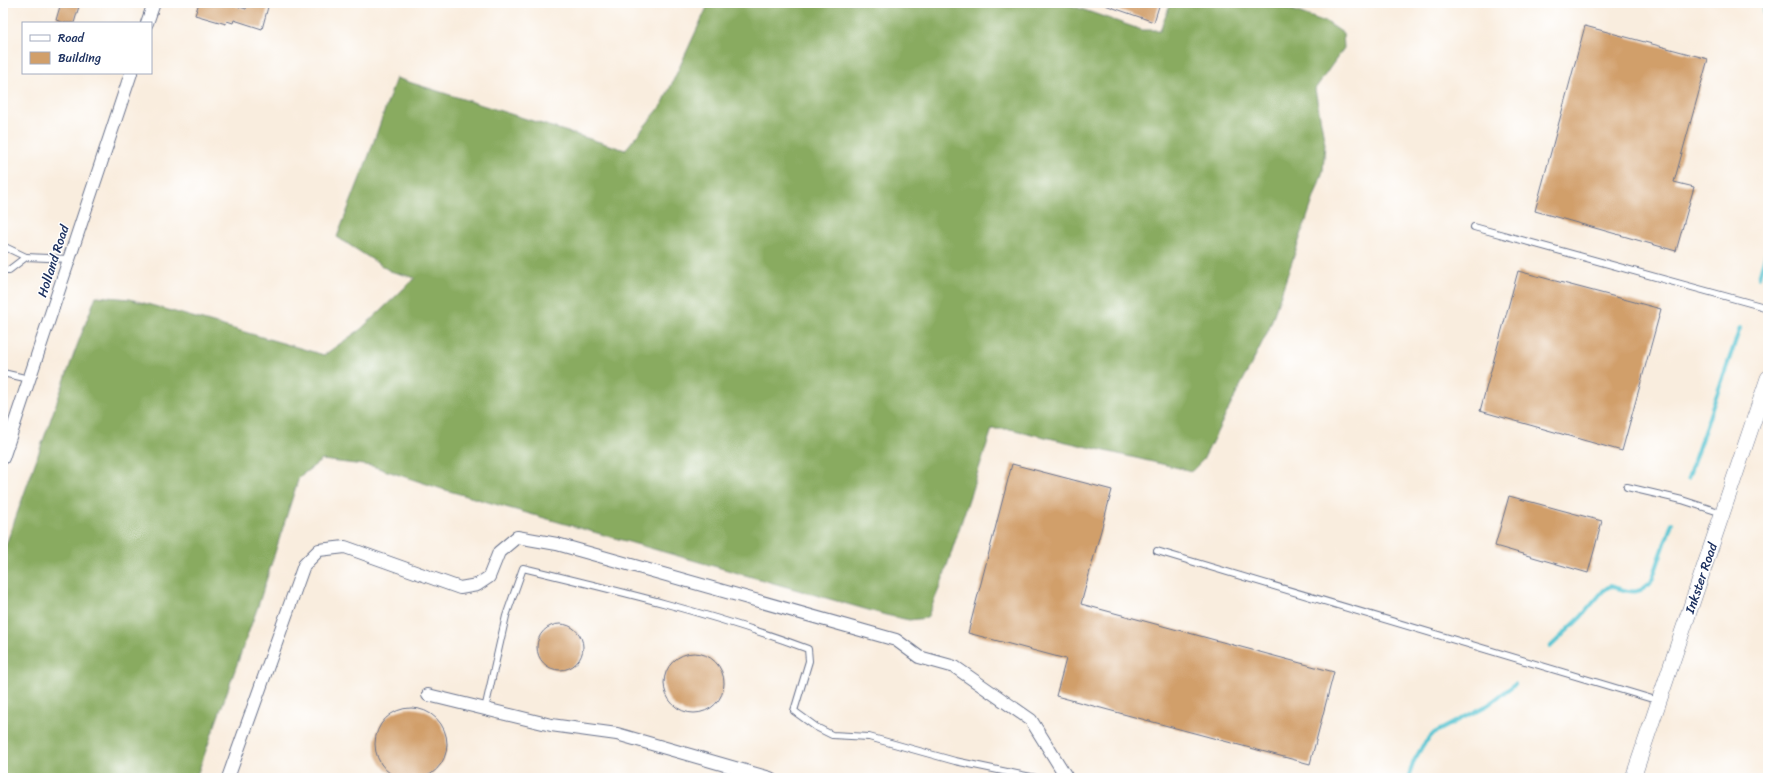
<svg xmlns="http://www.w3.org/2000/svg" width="1771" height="781" font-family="Sriracha,sans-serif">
	<rect width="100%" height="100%" fill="#fff"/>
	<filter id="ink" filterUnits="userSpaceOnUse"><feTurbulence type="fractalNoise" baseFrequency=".025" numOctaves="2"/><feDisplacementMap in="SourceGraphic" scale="8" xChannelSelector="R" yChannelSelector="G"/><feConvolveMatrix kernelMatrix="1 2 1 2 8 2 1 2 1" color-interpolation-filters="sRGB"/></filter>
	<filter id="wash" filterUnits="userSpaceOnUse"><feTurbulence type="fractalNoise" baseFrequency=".012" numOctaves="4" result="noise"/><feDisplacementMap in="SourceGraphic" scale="16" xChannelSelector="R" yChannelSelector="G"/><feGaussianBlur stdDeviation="0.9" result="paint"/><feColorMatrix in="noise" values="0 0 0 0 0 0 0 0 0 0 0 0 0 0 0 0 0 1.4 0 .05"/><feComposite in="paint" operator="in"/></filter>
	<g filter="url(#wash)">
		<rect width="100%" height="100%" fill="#f9edde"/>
		<polygon fill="#89ab60" stroke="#526d5f" points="709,3 1064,3 1142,30 1160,30 1171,3 1273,3 1328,23 1343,33 1344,48 1315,89 1325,144 1323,171 1269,329 1203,460 1192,471 1010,429 992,429 941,584 927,618 909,620 886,615 442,489 372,466 322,460 299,477 258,606 196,778 3,778 3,553 75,351 96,296 130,299 324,355 361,329 415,278 390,271 337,237 369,155 396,78 625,150 662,105"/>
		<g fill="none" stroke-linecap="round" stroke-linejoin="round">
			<g stroke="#59c5d2" stroke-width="4">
				<polyline points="1764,3 1768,67"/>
				<polyline points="1759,277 1768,245"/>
				<polyline points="1688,478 1740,328"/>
				<path d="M1550,647l31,-30 22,-26 7,-5c18,5 29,12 42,-6l20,-57"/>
				<polyline points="1408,778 1414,761 1423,745 1434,733 1488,705 1515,684"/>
			</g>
		</g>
		<g id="blocks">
			<g fill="#d19f6a">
				<polygon points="61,3 80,3 74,23 65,23 56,20"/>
				<polygon points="199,3 227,3 246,9 248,3 256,3 268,7 262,29 234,20 233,23 227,21 226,24 195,15"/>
				<polygon points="1105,3 1160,3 1154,22 1105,5"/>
				<polygon points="1585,26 1708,59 1674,182 1694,187 1676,251 1535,211"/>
				<polygon points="1518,271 1661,309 1622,451 1480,411"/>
				<polygon points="1012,464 1112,490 1081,604 1334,672 1310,764 1056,696 1066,659 968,633"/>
				<polygon points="1509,496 1602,521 1588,573 1495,546"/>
				<circle cx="560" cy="647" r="23"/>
				<circle cx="694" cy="683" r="30"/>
				<circle cx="411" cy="744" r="36"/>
			</g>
		</g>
	</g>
	<g filter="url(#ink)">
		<use href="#blocks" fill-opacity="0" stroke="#69728b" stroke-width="1"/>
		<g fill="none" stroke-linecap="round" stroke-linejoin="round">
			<g stroke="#69728b" stroke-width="8">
				<g id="service">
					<polyline points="1474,227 1768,308"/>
					<polyline points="3,246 26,257"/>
					<polyline points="3,270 9,270 26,257 69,259"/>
					<polyline points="3,373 29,379"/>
					<polyline points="1627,487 1682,500 1722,513"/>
					<polyline points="1157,551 1659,701"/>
					<path d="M485,709l21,-93 17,-48c96,23 192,46 285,81l1,12 -15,50 22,16 16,8 37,2 86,24 81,17"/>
				</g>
			</g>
			<g stroke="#69728b" stroke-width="14">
				<g id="minor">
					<polyline points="147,23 154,3"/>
					<polyline points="3,458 131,73"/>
					<polyline points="428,695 551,725 617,734 770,778"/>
					<polyline points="228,778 304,565 319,550 345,547 460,588 477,585 489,577 499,552 517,537 557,544 896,640 919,657 955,667 1031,720 1067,778"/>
				</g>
			</g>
			<g stroke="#69728b" stroke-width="16">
				<polyline id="tertiary" points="1633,778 1768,378"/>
			</g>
			<use href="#service" stroke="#fff" stroke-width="6"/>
			<use href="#minor" stroke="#fff" stroke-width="12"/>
			<use href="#tertiary" stroke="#fff" stroke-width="15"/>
		</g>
	</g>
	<g text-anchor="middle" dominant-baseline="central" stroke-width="3" stroke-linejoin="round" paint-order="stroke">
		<g font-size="13" fill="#1b2f5e" stroke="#fff">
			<text transform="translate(53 261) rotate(-72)">Holland Road</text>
			<text transform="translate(1701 578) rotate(-71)">Inkster Road</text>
		</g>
	</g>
	<rect width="1771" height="781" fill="none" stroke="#fff" stroke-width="16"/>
	<rect x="22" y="22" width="130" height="52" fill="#ffffff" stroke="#a4acbf"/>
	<rect x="30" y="35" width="20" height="6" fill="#ffffff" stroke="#a4acbf"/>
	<text x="58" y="42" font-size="12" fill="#1b2f5e">Road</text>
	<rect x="30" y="52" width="20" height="12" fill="#d19f6a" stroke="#a4acbf"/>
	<text x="58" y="62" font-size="12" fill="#1b2f5e">Building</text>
</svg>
